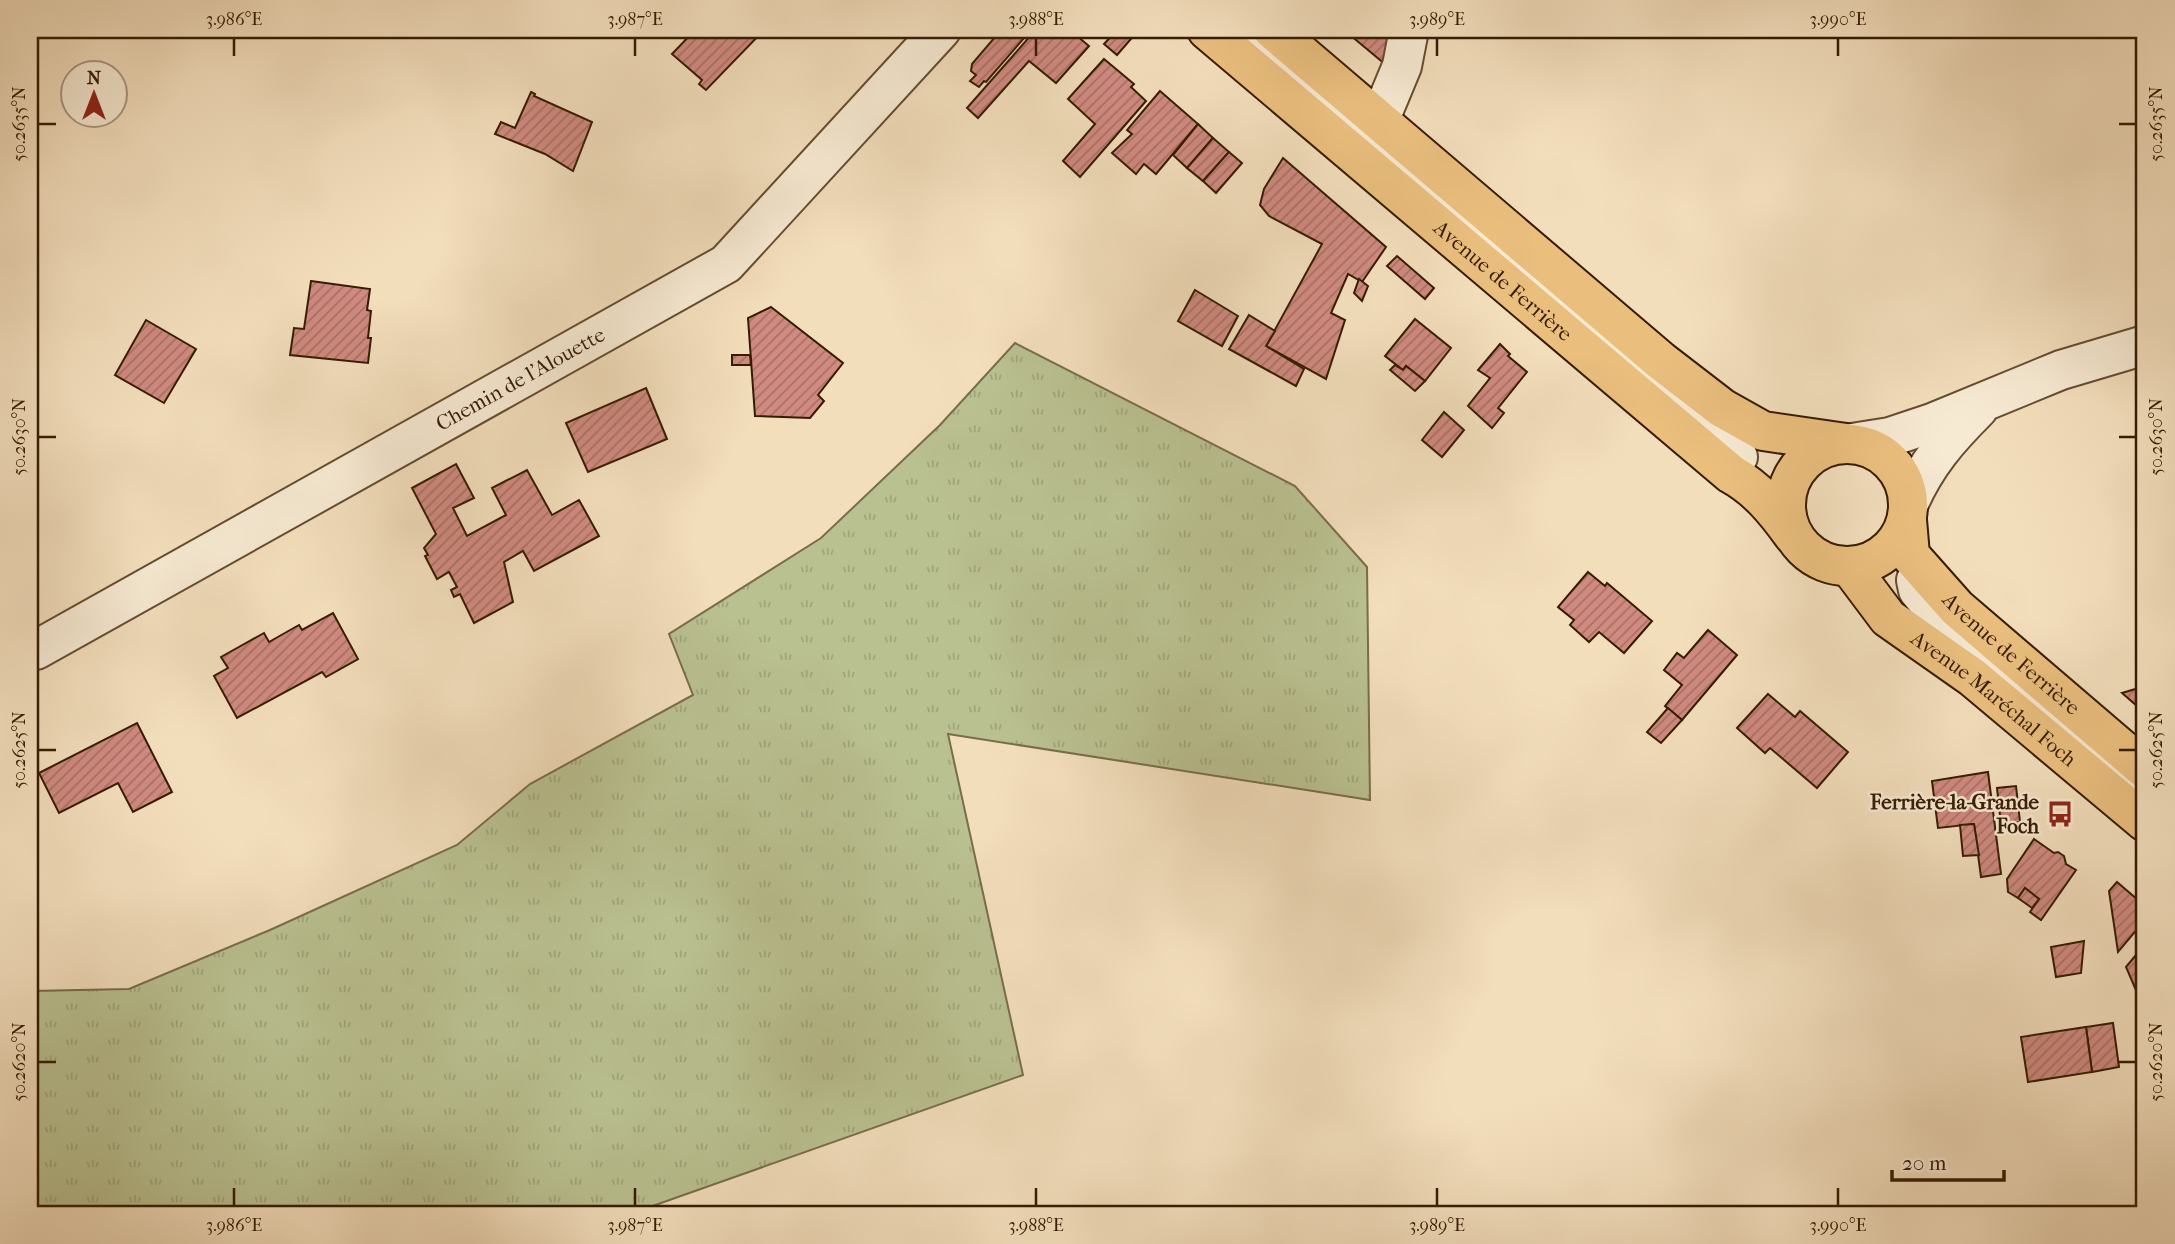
<svg xmlns="http://www.w3.org/2000/svg" width="2175" height="1244" font-family="'IM FELL French Canon',serif">
	<defs>
		<pattern id="grass-tufts" width="24" height="20" patternUnits="userSpaceOnUse" patternTransform="scale(1.75)"><rect width="24" height="20" fill="#bac191"/><path d="M3 7l-1-3M5 7V3M7 7l1-3M15 17l-1-3M17 17v-4M19 17l1-3" fill="none" stroke="#a0a57b"/></pattern>
		<pattern id="building-hatch" width="6" height="6" patternUnits="userSpaceOnUse" patternTransform="scale(1.75)"><rect width="6" height="6" fill="#d08a80"/><path d="M-1 1l2-2M0 6l6-6M5 7l2-2" fill="none" stroke="#aa7067"/></pattern>
	</defs>
	<rect width="100%" height="100%" fill="#f3debc"/>
	<filter id="stains"><feTurbulence type="fractalNoise" baseFrequency=".00286" numOctaves="4"/><feColorMatrix values="0 0 0 0 .2 0 0 0 0 .09 0 0 0 0 .02 0 0 0 .5 -.17"/></filter>
	<radialGradient id="worn" r=".72"><stop offset=".6" stop-color="#630" stop-opacity="0"/><stop offset="1" stop-color="#630" stop-opacity=".3"/></radialGradient>
	<polygon fill="url(#grass-tufts)" stroke="#786e4a" stroke-width="2" points="1015,343 1295,486 1367,567 1370,800 948,734 1023,1075 630,1214 30,1214 30,991 129,989 270,930 457,845 530,784 693,695 669,634 821,538 940,425"/>
	<g fill="url(#building-hatch)" stroke="#361b03" stroke-width="2">
		<polygon points="695,30 764,30 706,90 699,84 702,80 672,54"/>
		<polygon points="1001,30 1031,30 986,82 984,81 979,87 970,81 976,75 971,71 972,64"/>
		<polygon points="1046,30 1070,30 1089,46 1056,83 1029,61 978,118 967,108 1032,34 1038,38"/>
		<polygon points="1117,30 1134,30 1137,32 1117,55 1104,44"/>
		<polygon points="1344,30 1394,30 1386,65"/>
		<polygon points="1104,59 1134,84 1131,87 1146,101 1080,177 1063,161 1095,124 1068,99"/>
		<polygon points="1160,91 1198,124 1156,174 1144,164 1136,174 1112,153 1132,134 1127,130"/>
		<polygon points="531,92 535,94 534,96 592,122 573,171 545,154 495,134 501,122 515,128"/>
		<polygon points="1198,124 1213,138 1187,168 1173,155"/>
		<polygon points="1213,138 1229,152 1203,181 1187,168"/>
		<polygon points="1229,152 1242,163 1216,193 1203,181"/>
		<polygon points="1283,158 1386,247 1362,282 1348,274 1331,313 1345,320 1326,379 1266,346 1322,244 1269,216 1260,205 1264,189"/>
		<polygon points="1397,256 1434,288 1425,299 1387,266"/>
		<polygon points="1359,279 1368,286 1362,301 1354,293"/>
		<polygon points="311,281 370,289 367,310 371,311 368,338 371,338 368,363 290,355 294,328 304,329"/>
		<polygon points="1195,290 1238,316 1222,346 1178,321"/>
		<polygon points="771,307 843,363 818,395 824,401 810,418 755,416 748,318"/>
		<polygon points="1249,315 1275,331 1266,346 1304,369 1296,386 1229,349"/>
		<polygon points="1415,319 1451,348 1425,381 1406,366 1403,370 1385,356"/>
		<polygon points="146,320 196,349 164,403 115,375"/>
		<polygon points="1500,344 1510,354 1508,356 1527,372 1498,408 1504,413 1492,428 1468,406 1490,378 1478,370"/>
		<polygon points="732,355 750,355 751,365 732,365"/>
		<polygon points="1395,365 1403,370 1406,366 1425,381 1415,391 1390,370"/>
		<polygon points="646,388 667,439 588,472 566,423"/>
		<polygon points="1444,412 1464,430 1442,457 1422,440"/>
		<polygon points="456,464 474,498 453,508 467,536 506,515 492,488 527,470 552,515 579,500 599,536 534,571 523,551 504,562 513,602 474,623 460,594 454,597 451,590 457,587 449,572 437,579 425,556 428,555 424,548 436,534 412,488"/>
		<polygon points="1588,572 1605,586 1607,583 1652,621 1624,653 1599,632 1589,642 1570,625 1574,620 1558,607"/>
		<polygon points="333,613 358,659 326,677 322,672 237,718 214,676 228,668 221,657 264,633 269,642 299,625 302,630"/>
		<polygon points="1708,630 1737,655 1682,720 1665,706 1682,685 1664,670 1677,653 1684,658"/>
		<polygon points="2145,686 2145,713 2122,693"/>
		<polygon points="1768,694 1795,717 1800,711 1848,752 1817,788 1770,748 1765,753 1737,728"/>
		<polygon points="1668,708 1682,720 1661,743 1647,732"/>
		<polygon points="137,723 172,792 133,812 118,783 59,813 39,773"/>
		<polygon points="1988,772 2001,874 1981,877 1974,824 1938,828 1932,781"/>
		<polygon points="2016,786 2020,822 2001,825 1997,788"/>
		<polygon points="1974,824 1979,855 1963,856 1960,825"/>
		<polygon points="2034,839 2054,853 2058,852 2064,856 2066,864 2076,870 2041,920 2030,912 2039,899 2025,888 2018,898 2008,892 2007,879"/>
		<polygon points="2117,882 2145,906 2145,920 2118,952 2109,891"/>
		<polygon points="2025,888 2039,899 2032,908 2018,898"/>
		<polygon points="2084,941 2081,973 2056,977 2051,947"/>
		<polygon points="2145,944 2145,987 2138,995 2126,967"/>
		<polygon points="2113,1023 2119,1067 2092,1072 2086,1027"/>
		<polygon points="2086,1027 2092,1072 2028,1082 2021,1037"/>
	</g>
	<g fill="none" stroke-linecap="round" stroke-linejoin="round">
		<g stroke="#654c31" stroke-width="42">
			<g id="minor">
				<polyline points="1240,30 1659,386 1738,457"/>
				<polyline points="1356,145 1380,119 1402,66 1409,30"/>
				<polyline points="1852,443 1890,437 1932,423 2061,370 2145,345"/>
				<path d="M1909,503c17,-39 39,-64 69,-94"/>
				<polyline points="1916,580 1918,590 1949,628 2145,795"/>
				<path id="s1" d="M36,650l690,-386 215,-234"/>
			</g>
		</g>
		<g stroke="#361b03" stroke-width="42">
			<g id="major">
				<path id="s2" d="M1207,30l524,444c27,15 44,36 62,61"/>
				<polyline points="1273,30 1661,361 1722,408 1763,431 1846,443"/>
				<circle cx="1847" cy="505" r="61"/>
				<path id="s3" d="M1907,520l3,35 47,53 188,161"/>
				<path id="s4" d="M1849,566l39,52 84,59 173,145"/>
			</g>
		</g>
		<use href="#minor" stroke="#f7ead3" stroke-width="38"/>
		<use href="#major" stroke="#eabf7e" stroke-width="38"/>
	</g>
	<path fill="none" stroke="#361b03" stroke-width="2.5" d="M234,38v18M635,38v18M1036,38v18M1437,38v18M1838,38v18M38,124h18M2119,124h17M38,437h18M2119,437h17M38,750h18M2119,750h17M38,1062h18M2119,1062h17M234,1188v18M635,1188v18M1036,1188v18M1437,1188v18M1838,1188v18"/>
	<defs>
		<g id="bus-bare" transform="scale(2.1)"><path d="M-5-6H5V4H4V6H2V4H-2V6H-4V4H-5ZM-3.5-4V0h7V-4ZM-3.5 1.2v1.5H-2V1.2ZM2 1.2v1.5H3.5V1.2Z" fill="#8f2418" stroke="#f7ead3" stroke-width="2.5" paint-order="stroke"/></g>
	</defs>
	<g fill-rule="evenodd">
		<use href="#bus-bare" x="2060" y="814"/>
	</g>
	<g text-anchor="middle" dominant-baseline="central" stroke-width="5" stroke-linejoin="round" paint-order="stroke">
		<g font-size="21" fill="#361b03" stroke="#f7ead3">
			<text stroke="none"><textPath href="#s2" startOffset="388">Avenue de Ferrière</textPath></text>
			<text stroke="none"><textPath href="#s1" startOffset="555">Chemin de l'Alouette</textPath></text>
			<text stroke="none"><textPath href="#s3" startOffset="177">Avenue de Ferrière</textPath></text>
			<text stroke="none"><textPath href="#s4" startOffset="198">Avenue Maréchal Foch</textPath></text>
		</g>
		<g font-size="21" font-weight="bold" fill="#361b03" stroke="#f7ead3" text-anchor="end">
			<text x="2039" y="802">Ferrière-la-Grande<tspan x="2039" dy="24">Foch</tspan></text>
		</g>
	</g>
	<rect width="2175" height="1244" fill="none" stroke="#f3debc" stroke-width="77"/>
	<g transform="translate(94 94)"><circle r="33" fill="#f7ead3" stroke="#aa9780" stroke-width="2"/>
	<path d="M0-5L12 26L0 18L-12 26Z" fill="#8f2418"/>
	<text y="-10" font-size="19" font-weight="bold" text-anchor="middle" fill="#361b03">N</text>
	</g>
	<path d="M1892 1170v10h112v-10" fill="none" stroke="#361b03" stroke-width="3.5"/>
	<text x="1902" y="1170" font-size="21" fill="#361b03" stroke="#f7ead3" stroke-width="5" paint-order="stroke">20 m</text>
	<rect x="38" y="38" width="2098" height="1168" fill="none" stroke="#361b03" stroke-width="2.5"/>
	<g font-size="18" text-anchor="middle" fill="#361b03">
		<text x="234" y="25">3.986°E</text>
		<text x="635" y="25">3.987°E</text>
		<text x="1036" y="25">3.988°E</text>
		<text x="1437" y="25">3.989°E</text>
		<text x="1838" y="25">3.990°E</text>
		<text transform="translate(19 124) rotate(-90)" y="6">50.2635°N</text>
		<text transform="translate(2156 124) rotate(-90)" y="6">50.2635°N</text>
		<text transform="translate(19 437) rotate(-90)" y="6">50.2630°N</text>
		<text transform="translate(2156 437) rotate(-90)" y="6">50.2630°N</text>
		<text transform="translate(19 750) rotate(-90)" y="6">50.2625°N</text>
		<text transform="translate(2156 750) rotate(-90)" y="6">50.2625°N</text>
		<text transform="translate(19 1062) rotate(-90)" y="6">50.2620°N</text>
		<text transform="translate(2156 1062) rotate(-90)" y="6">50.2620°N</text>
		<text x="234" y="1231">3.986°E</text>
		<text x="635" y="1231">3.987°E</text>
		<text x="1036" y="1231">3.988°E</text>
		<text x="1437" y="1231">3.989°E</text>
		<text x="1838" y="1231">3.990°E</text>
	</g>
	<rect width="100%" height="100%" filter="url(#stains)"/>
	<rect width="100%" height="100%" fill="url(#worn)"/>
</svg>
